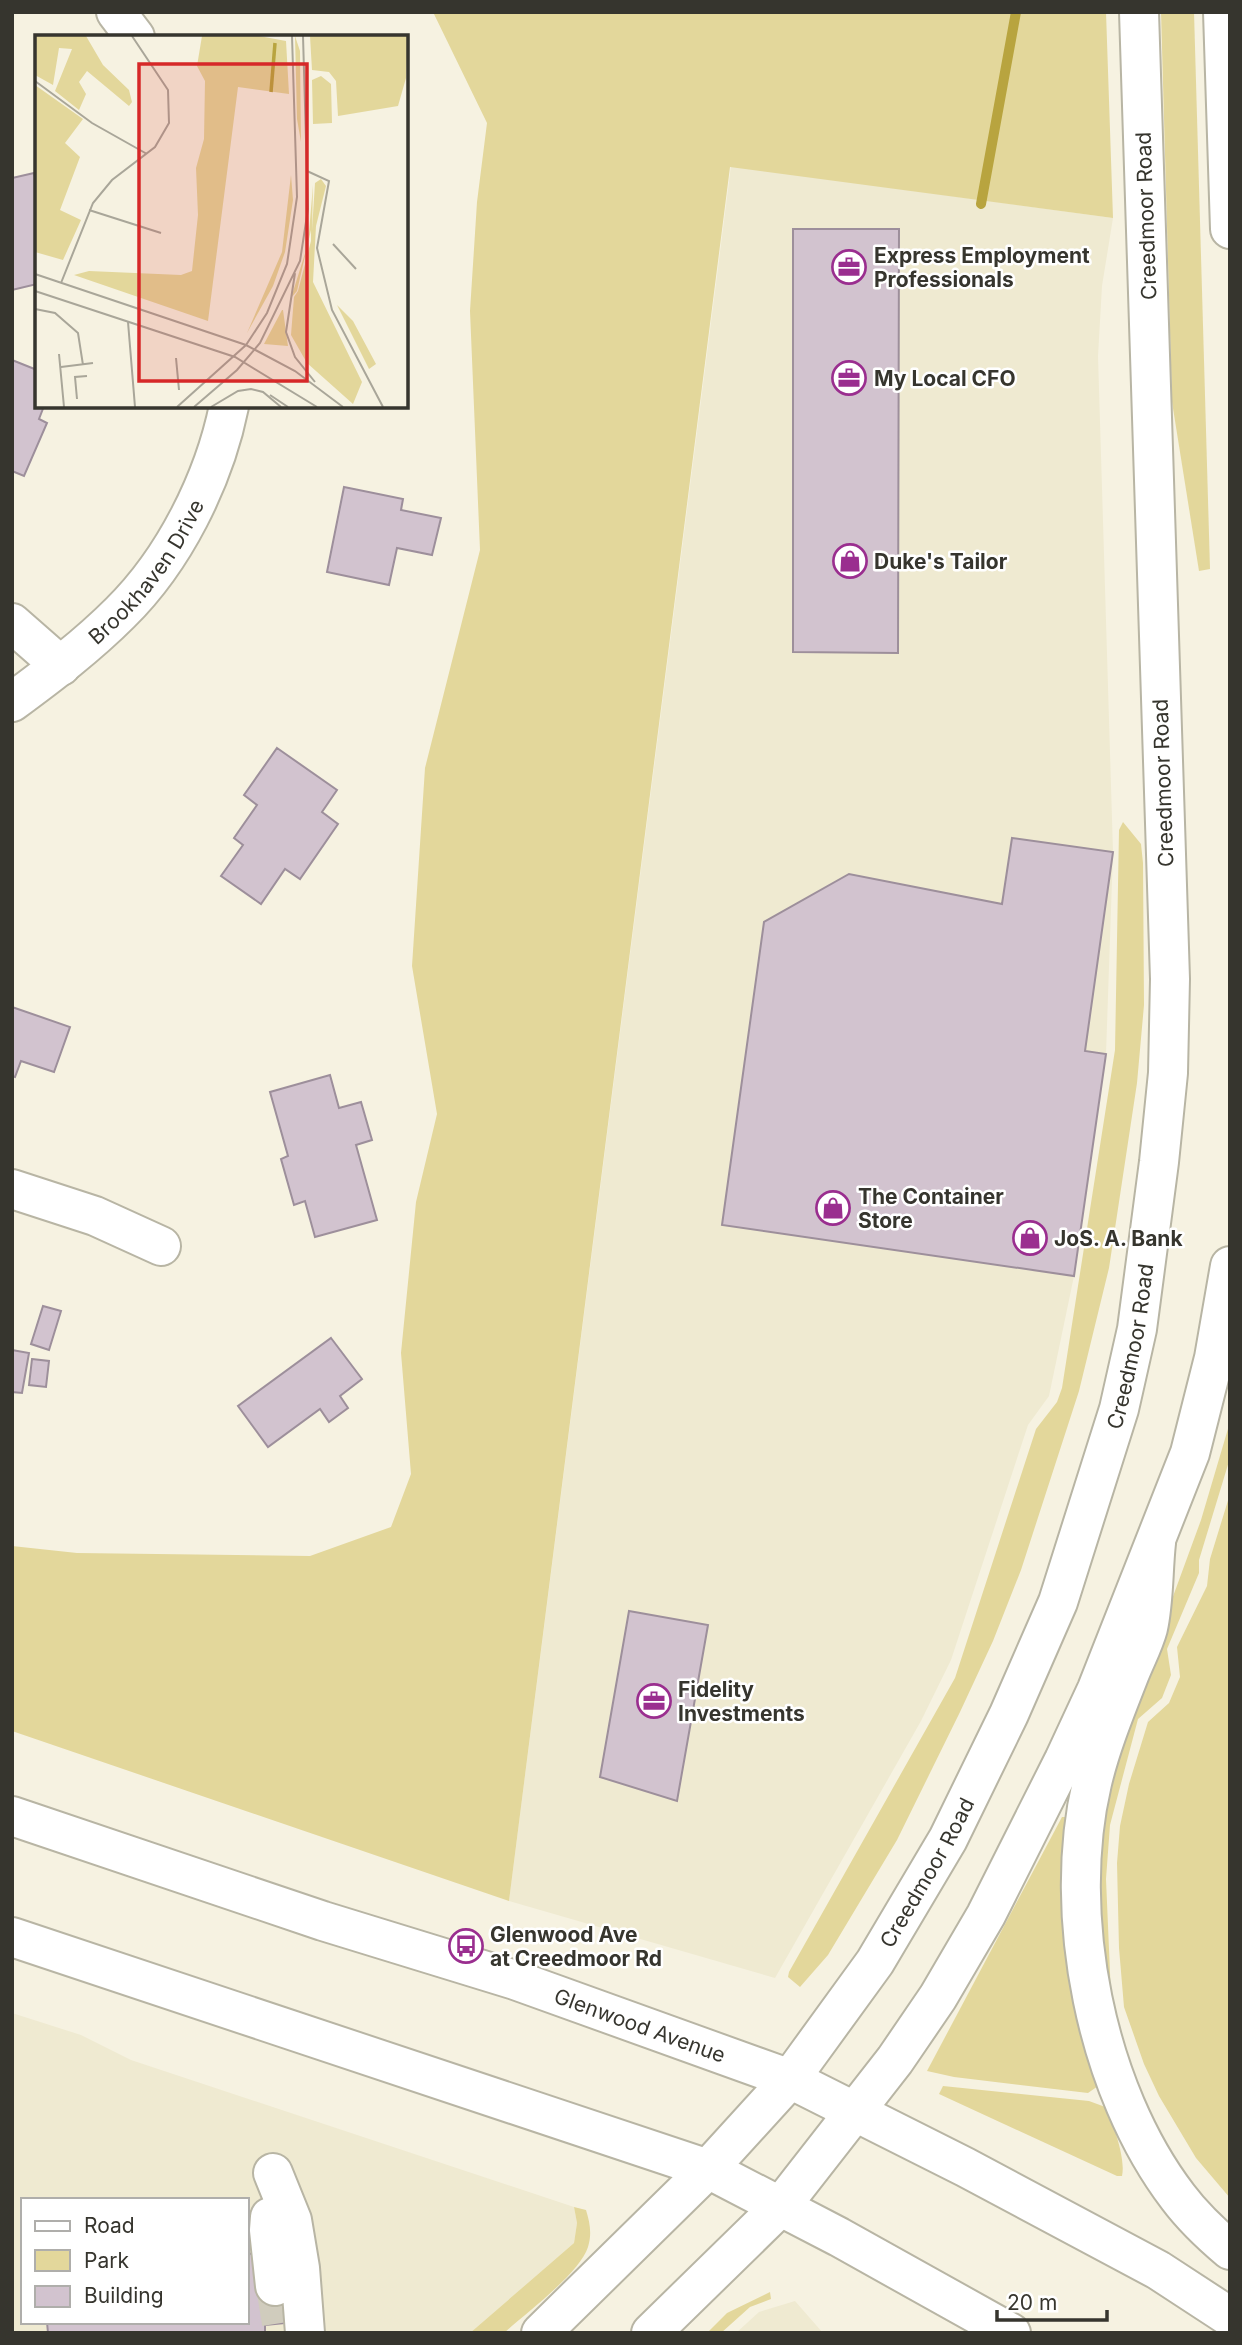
<svg xmlns="http://www.w3.org/2000/svg" width="1242" height="2345" font-family="Inter,sans-serif">
	<rect width="100%" height="100%" fill="#f6f2e1"/>
	<g fill="#efead1" fill-rule="evenodd">
		<polygon points="731,166 1113,218 1102,286 1098,356 1113,852 1106,1054 1074,1276 1049,1396 1028,1425 951,1660 921,1721 775,1978 509,1901"/>
		<path d="M12,2013l69,22 50,25 443,147 3,16 -3,20 -104,90h-458zM23,2200h224v122h-224z"/>
		<polygon points="795,2301 823,2333 736,2333 759,2312"/>
	</g>
	<g fill="#e3d79b">
		<polygon points="433,12 1106,12 1113,218 730,167 509,1901 12,1731 12,1546 77,1553 310,1556 391,1527 411,1474 401,1353 416,1202 437,1114 412,966 425,768 480,550 470,311 477,202 487,123"/>
		<polygon points="1161,12 1194,12 1210,569 1199,571 1172,402"/>
		<polygon points="1123,822 1141,844 1143,863 1144,1005 1137,1083 1109,1268 1079,1391 1021,1570 993,1641 960,1712 897,1840 828,1955 800,1987 788,1977 789,1972 955,1678 1036,1429 1057,1402 1062,1388 1115,1050 1119,830"/>
		<polygon points="1230,1422 1230,1458 1199,1560 1199,1573 1167,1649 1171,1675 1162,1698 1138,1719 1110,1825 1106,1879 1111,1996 1097,1934 1104,1806 1123,1733 1201,1520"/>
		<polygon points="1230,1494 1230,2198 1196,2158 1159,2096 1144,2064 1124,2007 1119,1948 1117,1863 1120,1826 1129,1784 1148,1722 1169,1703 1180,1677 1177,1647 1207,1586 1210,1559"/>
		<polygon points="1062,1817 1067,1817 1101,2084 1088,2093 954,2077 927,2071"/>
		<path d="M943,2086l146,15 19,7c5,18 18,50 14,68h-5l-178,-82z"/>
		<path d="M574,2207l12,3c4,13 6,24 2,37 -8,26 -63,67 -84,86h-34l104,-90 3,-20z"/>
		<polygon points="770,2292 771,2299 750,2307 721,2333 707,2333 727,2313"/>
	</g>
	<g fill="none" stroke-linecap="round" stroke-linejoin="round">
		<polyline stroke="#b8a43f" stroke-width="10" points="981,204 1016,12"/>
	</g>
	<g fill="#d2c3cf" stroke="#9d8f9b" stroke-width="2">
		<polygon points="34,173 37,185 37,284 12,290 12,178"/>
		<polygon points="793,229 899,229 898,653 793,652"/>
		<polygon points="12,360 37,370 37,406 44,406 39,419 47,423 24,476 12,471"/>
		<polygon points="344,487 403,499 401,510 441,518 432,555 397,548 389,585 327,572"/>
		<polygon points="277,748 337,790 322,812 338,824 300,879 285,869 261,904 221,876 243,845 234,838 257,805 244,795"/>
		<polygon points="1012,838 1113,852 1085,1051 1106,1054 1074,1276 722,1225 764,922 849,874 1002,904"/>
		<polygon points="12,1007 70,1027 54,1072 21,1061 15,1077 12,1076"/>
		<polygon points="330,1075 339,1108 361,1102 372,1140 356,1145 377,1220 315,1237 305,1201 294,1205 281,1159 288,1156 270,1092"/>
		<polygon points="43,1306 61,1311 49,1350 31,1344"/>
		<polygon points="331,1338 362,1379 340,1396 348,1408 329,1422 320,1409 268,1447 238,1406"/>
		<polygon points="12,1350 29,1353 22,1393 12,1392"/>
		<polygon points="32,1359 49,1361 46,1387 29,1385"/>
		<polygon points="629,1611 708,1625 677,1801 600,1777"/>
		<polygon points="259,2253 291,2285 294,2322 265,2325 265,2333 48,2333 47,2322 247,2322 247,2254"/>
	</g>
	<g fill="none" stroke-linecap="round" stroke-linejoin="round">
		<polyline stroke="#d0ccbd" stroke-width="38" stroke-dasharray="38 19" stroke-linecap="butt" points="275,2286 281,2323"/>
		<g stroke="#b8b5a4" stroke-width="42">
			<g id="minor">
				<polyline points="116,12 135,37"/>
				<polyline points="12,623 61,666"/>
				<path id="s1" d="M12,702c38,-28 75,-56 108,-89 54,-53 94,-133 109,-207"/>
				<polyline points="12,1189 95,1216 161,1246"/>
				<polyline points="273,2173 292,2220 300,2268 305,2333"/>
				<polyline points="270,2217 269,2230 275,2286"/>
			</g>
		</g>
		<g stroke="#b8b5a4" stroke-width="42">
			<g id="major">
				<polyline points="1223,12 1230,229"/>
				<path id="s2" d="M541,2333l167,-164 82,-90 85,-117 73,-123 61,-125 49,-112 61,-193 18,-80 22,-167 9,-89 2,-94 -31,-967"/>
				<polyline points="651,2333 781,2206 895,2060 938,1997 986,1915 1064,1760 1097,1689 1190,1453 1214,1358 1230,1266"/>
			</g>
		</g>
		<g stroke="#b8b5a4" stroke-width="42">
			<g id="highway">
				<path d="M1156,1543c-3,27 -2,59 -8,85 -4,15 -12,30 -18,45 -14,36 -29,72 -38,110 -31,131 4,307 86,414 15,20 33,37 52,53"/>
				<path id="s3" d="M12,1816l311,105 192,59 275,99 175,88 193,103 72,47"/>
				<polyline points="12,1937 708,2169 839,2237 1011,2333"/>
			</g>
		</g>
		<use href="#minor" stroke="#fff" stroke-width="38"/>
		<use href="#major" stroke="#fff" stroke-width="38"/>
		<use href="#highway" stroke="#fff" stroke-width="38"/>
	</g>
	<defs>
		<g id="office-ring" transform="scale(1.75)"><circle r="9.5" fill="#fff" stroke="#9a2e8f" stroke-width="1.5"/><path d="M-6-3h4V-5.5h4V-3h4V5H-6ZM-1-4.5V-3h2v-1.5ZM-6 0V1H6V0Z" fill="#9a2e8f"/></g>
		<g id="shop-ring" transform="scale(1.75)"><circle r="9.5" fill="#fff" stroke="#9a2e8f" stroke-width="1.5"/><path d="M-5-2.5h2.3a2.7 3.5 0 0 1 5.4 0H5L5.5 6h-11ZM-1.5-2.5h3a1.5 2.3 0 0 0-3 0Z" fill="#9a2e8f"/></g>
		<g id="bus-ring" transform="scale(1.75)"><circle r="9.5" fill="#fff" stroke="#9a2e8f" stroke-width="1.5"/><path d="M-5-6H5V4H4V6H2V4H-2V6H-4V4H-5ZM-3.5-4V0h7V-4ZM-3.5 1.2v1.5H-2V1.2ZM2 1.2v1.5H3.5V1.2Z" fill="#9a2e8f"/></g>
	</defs>
	<g fill-rule="evenodd">
		<use href="#office-ring" x="849" y="267"/>
		<use href="#office-ring" x="849" y="378"/>
		<use href="#shop-ring" x="850" y="561"/>
		<use href="#shop-ring" x="833" y="1208"/>
		<use href="#shop-ring" x="1030" y="1238"/>
		<use href="#office-ring" x="654" y="1701"/>
		<use href="#bus-ring" x="466" y="1946"/>
	</g>
	<g text-anchor="middle" dominant-baseline="central" stroke-width="5" stroke-linejoin="round" paint-order="stroke">
		<g font-size="21" fill="#36352e" stroke="#fff">
			<text transform="translate(1146 216) rotate(-92)">Creedmoor Road</text>
			<text stroke="none"><textPath href="#s1" startOffset="189">Brookhaven Drive</textPath></text>
			<text transform="translate(1163 783) rotate(-92)">Creedmoor Road</text>
			<text stroke="none"><textPath href="#s2" startOffset="1171">Creedmoor Road</textPath></text>
			<text stroke="none"><textPath href="#s2" startOffset="604">Creedmoor Road</textPath></text>
			<text stroke="none"><textPath href="#s3" startOffset="662">Glenwood Avenue</textPath></text>
		</g>
		<g font-size="21" font-weight="bold" fill="#36352e" stroke="#fff" text-anchor="start">
			<text x="874" y="255">Express Employment<tspan x="874" dy="24">Professionals</tspan></text>
			<text x="874" y="378">My Local CFO</text>
			<text x="874" y="561">Duke's Tailor</text>
			<text x="858" y="1196">The Container<tspan x="858" dy="24">Store</tspan></text>
			<text x="1054" y="1238">JoS. A. Bank</text>
			<text x="678" y="1689">Fidelity<tspan x="678" dy="24">Investments</tspan></text>
			<text x="490" y="1934">Glenwood Ave<tspan x="490" dy="24">at Creedmoor Rd</tspan></text>
		</g>
	</g>
	<g transform="translate(35 35)">
		<rect width="373" height="373" fill="#f6f2e1"/>
		<path d="M0,1h51l17,29 26,25 3,12 -3,4 -42,-35 -8,11 7,12 -7,16 -24,-19 17,-42 -13,-1 -6,37 -18,-10zM167,1h57l27,5 3,53 -51,-7 -30,234 -134,-46 15,-4 92,4 11,-4 6,-56 -2,-47 8,-29 1,-58 -8,-15zM260,1l5,15 1,91 -4,-23zM275,1h98l-2,42 -8,28 -60,10 -2,-35 -7,-9 -17,-2zM286,41l10,8 1,39 -19,1 -1,-44zM0,50l48,34 -18,24 15,14 -20,53 21,10 -18,40 -28,-8zM256,140l2,25 -8,52 -12,34 -26,47 35,-81zM286,144l5,7 -10,40 -3,56 49,100 -9,22 -46,-41 -16,-28 3,-38 4,-6 13,-50v-11l-14,61 -6,7 17,-54 5,-59 -1,45 3,-47zM302,270l16,16 23,43 -7,5zM248,275l5,36 -24,-2 18,-34z" fill="#e3d79b"/>
		<path fill="none" stroke="#b8a43f" stroke-width="3.5" d="M236,57l4,-49"/>
		<path fill="none" stroke="#a9a699" stroke-width="2" d="M0,46l57,42 55,31M272,136l22,10 -12,67 15,62 51,97M54,175l72,23M298,209l23,25M260,238l-9,59 9,25 20,25M0,239l211,71 49,26 48,36M26,248l32,-80 19,-23 43,-33 14,-24 -1,-33 -36,-54M0,256l200,66 82,50M0,274l20,4 23,20 5,32M93,287l7,85M24,319l5,53M141,323l3,32M26,332l32,-4M235,360l18,12M42,364l-2,-22 12,-1M142,372l69,-62 21,-32 20,-49 10,-67 -5,-161M159,372l43,-37 23,-27 40,-82 8,-52 -5,-173M176,372l27,-16 13,-2 12,3 18,15"/>
		<path fill="#d62828" fill-opacity="0.15" stroke="#d62828" stroke-width="3.5" d="M104,29h168v317h-168z"/>
		<rect width="373" height="373" fill="none" stroke="#36352e" stroke-width="3.5"/>
	</g>
	<rect width="1242" height="2345" fill="none" stroke="#36352e" stroke-width="28"/>
	<rect x="21" y="2198" width="228" height="126" fill="#ffffff" stroke="#afaeab" stroke-width="2"/>
	<rect x="35" y="2221" width="35" height="10" fill="#ffffff" stroke="#afaeab" stroke-width="2"/>
	<text x="84" y="2233" font-size="21" fill="#36352e">Road</text>
	<rect x="35" y="2250" width="35" height="21" fill="#e3d79b" stroke="#afaeab" stroke-width="2"/>
	<text x="84" y="2268" font-size="21" fill="#36352e">Park</text>
	<rect x="35" y="2286" width="35" height="21" fill="#d2c3cf" stroke="#afaeab" stroke-width="2"/>
	<text x="84" y="2303" font-size="21" fill="#36352e">Building</text>
	<path d="M997 2310v10h110v-10" fill="none" stroke="#36352e" stroke-width="3.5"/>
	<text x="1007" y="2310" font-size="21" fill="#36352e" stroke="#ffffff" stroke-width="5" paint-order="stroke">20 m</text>
</svg>
